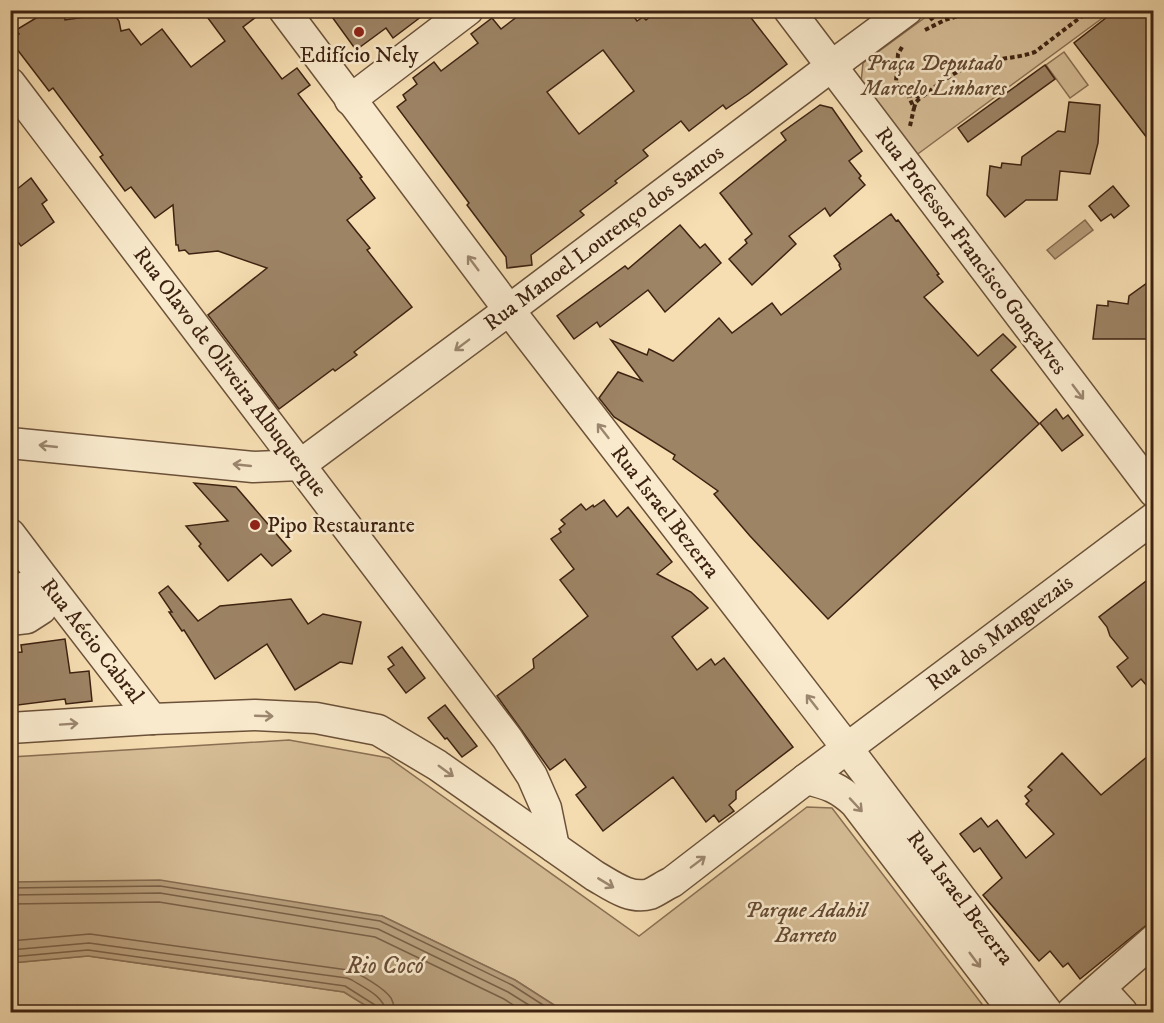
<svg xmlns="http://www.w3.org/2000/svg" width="1164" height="1023" font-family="'IM FELL DW Pica',serif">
	<rect width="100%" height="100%" fill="#f6deb2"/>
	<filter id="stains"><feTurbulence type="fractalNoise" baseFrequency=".00333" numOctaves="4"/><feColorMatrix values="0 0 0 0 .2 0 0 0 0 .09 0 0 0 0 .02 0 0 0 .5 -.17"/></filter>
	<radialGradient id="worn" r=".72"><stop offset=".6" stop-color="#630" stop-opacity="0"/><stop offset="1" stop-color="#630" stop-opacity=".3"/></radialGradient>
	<g fill="#d7be97" stroke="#8a7054" stroke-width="1.5">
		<polygon points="934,11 1112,11 915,156 861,82 863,63"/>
		<polygon points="1064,52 1088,85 1070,98 1046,65"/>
		<polygon points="289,740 389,758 639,936 807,807 832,808 988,1012 565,1012 515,980 382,916 11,882 11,757"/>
		<polygon points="88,956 344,992 376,1012 11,1012 11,963"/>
	</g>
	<g fill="#b79e7b" stroke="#866c51" stroke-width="1.5">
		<polygon points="1085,220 1093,230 1055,259 1047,250"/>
		<polygon points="160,880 382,916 515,980 565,1012 376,1012 344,992 88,956 11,963 11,882"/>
	</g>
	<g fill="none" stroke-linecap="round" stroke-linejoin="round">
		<g stroke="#7a6046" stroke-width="1.5">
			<polyline points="10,888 160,886 380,921 512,985 554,1012"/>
			<polyline points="10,895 160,893 378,929 508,992 540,1012"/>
			<polyline points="10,904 159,902 375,937 504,999 524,1012"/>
			<path d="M10,941l80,-7 258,36c11,3 36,18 43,28 3,5 3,9 4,14"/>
			<path d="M10,950l79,-7 258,35 5,2c12,8 32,16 34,32"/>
			<polyline points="10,957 88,950 345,986 375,1005 378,1008 378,1012"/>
		</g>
	</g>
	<g fill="#9d8465" stroke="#3d2211" stroke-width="1.5" fill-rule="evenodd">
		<polygon points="202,10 265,10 243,27 282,79 297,68 310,85 298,94 362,177 360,178 375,198 347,220 370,248 367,250 412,307 354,352 357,355 335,371 333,369 279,409 208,315 267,268 218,251 189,254 185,250 179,251 178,245 176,245 173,205 155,218 131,187 125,191 100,157 103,155 53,88 49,91 10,40 10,38 19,34 16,30 41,15 64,11 65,20 113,13 119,21 121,31 129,29 141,45 162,29 191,67 225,41"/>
		<polygon points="327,10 430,10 393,38 386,28 356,50"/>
		<path d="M526,10h103l8,11 6,-4 3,3 12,-10h87l42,54 -39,30 -22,15 -3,-4 -34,26 -8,-10 -38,29 5,6 -33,25 2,2 -37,28 4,4 -53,40 1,10 -25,3 -1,-11 -39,-52 2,-2 -72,-96 9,-7 -3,-5 14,-11 -4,-6 21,-16 7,9 37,-28 -7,-9 21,-16 9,11zM603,50l31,41 -55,43 -32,-42z"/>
		<polygon points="1116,10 1154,10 1154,147 1074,43"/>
		<polygon points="1045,65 1055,79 968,142 958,128"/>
		<polygon points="1069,102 1100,105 1098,143 1090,174 1060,171 1057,200 1026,200 1005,217 987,195 990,166 1001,168 1002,163 1021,165 1022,157 1058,131 1065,132"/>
		<polygon points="820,105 832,108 862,151 849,161 861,176 859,178 865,185 830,216 825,208 789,236 796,244 752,285 729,259 747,243 745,240 752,234 720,193 786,140 781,133"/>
		<polygon points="31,178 47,200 42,204 54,222 21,246 11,233 11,194"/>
		<polygon points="1113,186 1129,206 1114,218 1111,214 1101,221 1089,206"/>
		<polygon points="891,214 896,221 898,220 939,274 937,275 943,282 924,297 978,356 1003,334 1016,347 991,370 1039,424 828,619 750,536 714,494 718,491 673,459 675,455 614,417 599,398 618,372 642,381 611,340 647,355 649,349 673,361 719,318 732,333 772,303 781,315 841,269 839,265 840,264 834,256"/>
		<polygon points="680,225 700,248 705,244 721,263 665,312 648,290 600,327 597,322 574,339 557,316 625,266 628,269"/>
		<polygon points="1154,278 1154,339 1093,339 1097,305 1108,306 1108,301 1128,304 1129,296"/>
		<polygon points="1056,409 1063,419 1068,415 1083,435 1062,451 1040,423"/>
		<polygon points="194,483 236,487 291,551 272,566 261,554 228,581 199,546 201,544 186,526 228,521"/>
		<polygon points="604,500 617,517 628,507 672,562 657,574 691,592 708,608 672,637 697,670 711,659 715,665 724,658 793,747 736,791 736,799 729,805 734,811 719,822 714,815 706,822 673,777 603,831 576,795 586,787 565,759 550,770 497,696 534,668 533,659 588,616 560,580 574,569 551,539 561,532 559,529 565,524 561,520 581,504 586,510 593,505 594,507"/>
		<polygon points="1154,575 1154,694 1141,679 1132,687 1117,667 1128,658 1110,636 1107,627 1099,617"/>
		<polygon points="168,586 198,621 220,606 291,599 308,624 323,614 361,622 352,664 340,662 295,690 267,644 215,679 184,630 182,631 169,612 172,612 159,593"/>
		<polygon points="65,639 70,673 89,671 92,701 66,704 65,699 10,706 10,653 22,652 21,645"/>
		<polygon points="402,647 425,678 406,693 388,669 394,665 388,657"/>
		<polygon points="445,705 477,746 462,757 447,738 445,739 428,718"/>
		<polygon points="1154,751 1154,919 1080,979 1068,963 1063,967 1050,951 1039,961 983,895 1002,878 980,848 974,852 960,834 981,818 988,827 997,820 1026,858 1054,834 1026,804 1029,801 1025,796 1032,790 1028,787 1062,753 1101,795"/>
	</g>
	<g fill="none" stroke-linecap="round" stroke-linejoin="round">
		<g stroke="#6b5139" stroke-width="33">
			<g id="minor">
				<polyline points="284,10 509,310 847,748 1047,1012"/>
				<polyline points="789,10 1154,492"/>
				<polyline points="10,83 507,738 532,776 546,808 554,847"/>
				<polyline points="350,100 468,10"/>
				<polyline points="10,443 253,467 300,465 509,310 845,56 907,10"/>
				<polyline points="10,534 41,575 152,719"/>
				<polyline points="10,600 25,587"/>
				<polyline points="10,620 27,618 41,609"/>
				<path d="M10,728l142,-9 103,-4 61,3 62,12 59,35 158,111c16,9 35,24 55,18 7,-3 15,-9 22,-12l134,-103 348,-261"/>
				<path d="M806,779c22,5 33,9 49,24l159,209"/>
				<polyline points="1100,988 1122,1012"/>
				<polyline points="1072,1012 1154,940"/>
			</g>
		</g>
		<g stroke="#3d2211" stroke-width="4" stroke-dasharray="4.5 3" stroke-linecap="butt">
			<polyline points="930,20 942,10"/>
			<polyline points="925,30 945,20 977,10"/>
			<polyline points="902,47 898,54 896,82 900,88 908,95 914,108 916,102 921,97"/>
			<path d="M908,95l14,2c19,-15 37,-30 62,-35 17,-4 34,-4 51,-10l55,-42"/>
			<polyline points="910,126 914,108"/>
		</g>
		<use href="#minor" stroke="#f9eacd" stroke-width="30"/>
	</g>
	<defs><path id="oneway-shaft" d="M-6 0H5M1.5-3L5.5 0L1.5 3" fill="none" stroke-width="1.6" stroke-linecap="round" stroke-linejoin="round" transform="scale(1.5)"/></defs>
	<g stroke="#9b866f">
		<use href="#oneway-shaft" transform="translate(473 263) rotate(-127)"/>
		<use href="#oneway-shaft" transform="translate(462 345) rotate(143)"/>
		<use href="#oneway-shaft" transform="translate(1078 392) rotate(53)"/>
		<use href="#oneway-shaft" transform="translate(603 431) rotate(-128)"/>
		<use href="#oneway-shaft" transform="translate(48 446) rotate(-174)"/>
		<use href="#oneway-shaft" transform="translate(242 465) rotate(-174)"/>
		<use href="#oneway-shaft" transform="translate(812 702) rotate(-128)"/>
		<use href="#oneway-shaft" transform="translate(264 716) rotate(2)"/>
		<use href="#oneway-shaft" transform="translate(69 724) rotate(-4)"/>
		<use href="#oneway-shaft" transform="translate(446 771) rotate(36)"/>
		<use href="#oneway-shaft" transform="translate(856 805) rotate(47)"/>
		<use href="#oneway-shaft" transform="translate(698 862) rotate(-37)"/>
		<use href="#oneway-shaft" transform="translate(606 883) rotate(31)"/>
		<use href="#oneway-shaft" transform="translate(975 960) rotate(53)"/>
	</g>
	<g fill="#8f2418" stroke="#f9eacd" stroke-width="2">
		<circle cx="359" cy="32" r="6"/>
		<circle cx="255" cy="525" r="6"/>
	</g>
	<g text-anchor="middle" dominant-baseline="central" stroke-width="5" stroke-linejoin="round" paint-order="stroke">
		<g font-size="22" fill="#3d2211" stroke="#f9eacd">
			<text x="359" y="55">Edifício Nely</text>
			<text x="267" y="525" text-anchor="start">Pipo Restaurante</text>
		</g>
		<g font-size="22" font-style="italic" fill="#644932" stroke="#f9eacd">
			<text x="934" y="63">Praça Deputado<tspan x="934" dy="25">Marcelo Linhares</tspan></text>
			<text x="806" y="910">Parque Adahil<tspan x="806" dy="25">Barreto</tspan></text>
		</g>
		<g font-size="22" fill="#3d2211" stroke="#f9eacd">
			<text transform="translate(604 238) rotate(-37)">Rua Manoel Lourenço dos Santos</text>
			<text transform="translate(971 251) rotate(53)">Rua Professor Francisco Gonçalves</text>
			<text transform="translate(230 372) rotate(53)">Rua Olavo de Oliveira Albuquerque</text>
			<text transform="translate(665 512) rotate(52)">Rua Israel Bezerra</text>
			<text transform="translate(1000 633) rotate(-37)">Rua dos Manguezais</text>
			<text transform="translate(92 641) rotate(52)">Rua Aécio Cabral</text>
			<text transform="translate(960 898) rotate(53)">Rua Israel Bezerra</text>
		</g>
		<g font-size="24" font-style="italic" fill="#684d36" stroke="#f9eacd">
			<text x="385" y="966">Rio Cocó</text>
		</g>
	</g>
	<rect width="1164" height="1023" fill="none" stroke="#f6deb2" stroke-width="36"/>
	<rect x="12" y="12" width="1140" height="999" fill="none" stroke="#3d2211" stroke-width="3"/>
	<rect x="18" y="18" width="1128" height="987" fill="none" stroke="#3d2211" stroke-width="1.5"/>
	<rect width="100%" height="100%" filter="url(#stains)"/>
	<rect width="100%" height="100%" fill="url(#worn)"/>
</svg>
